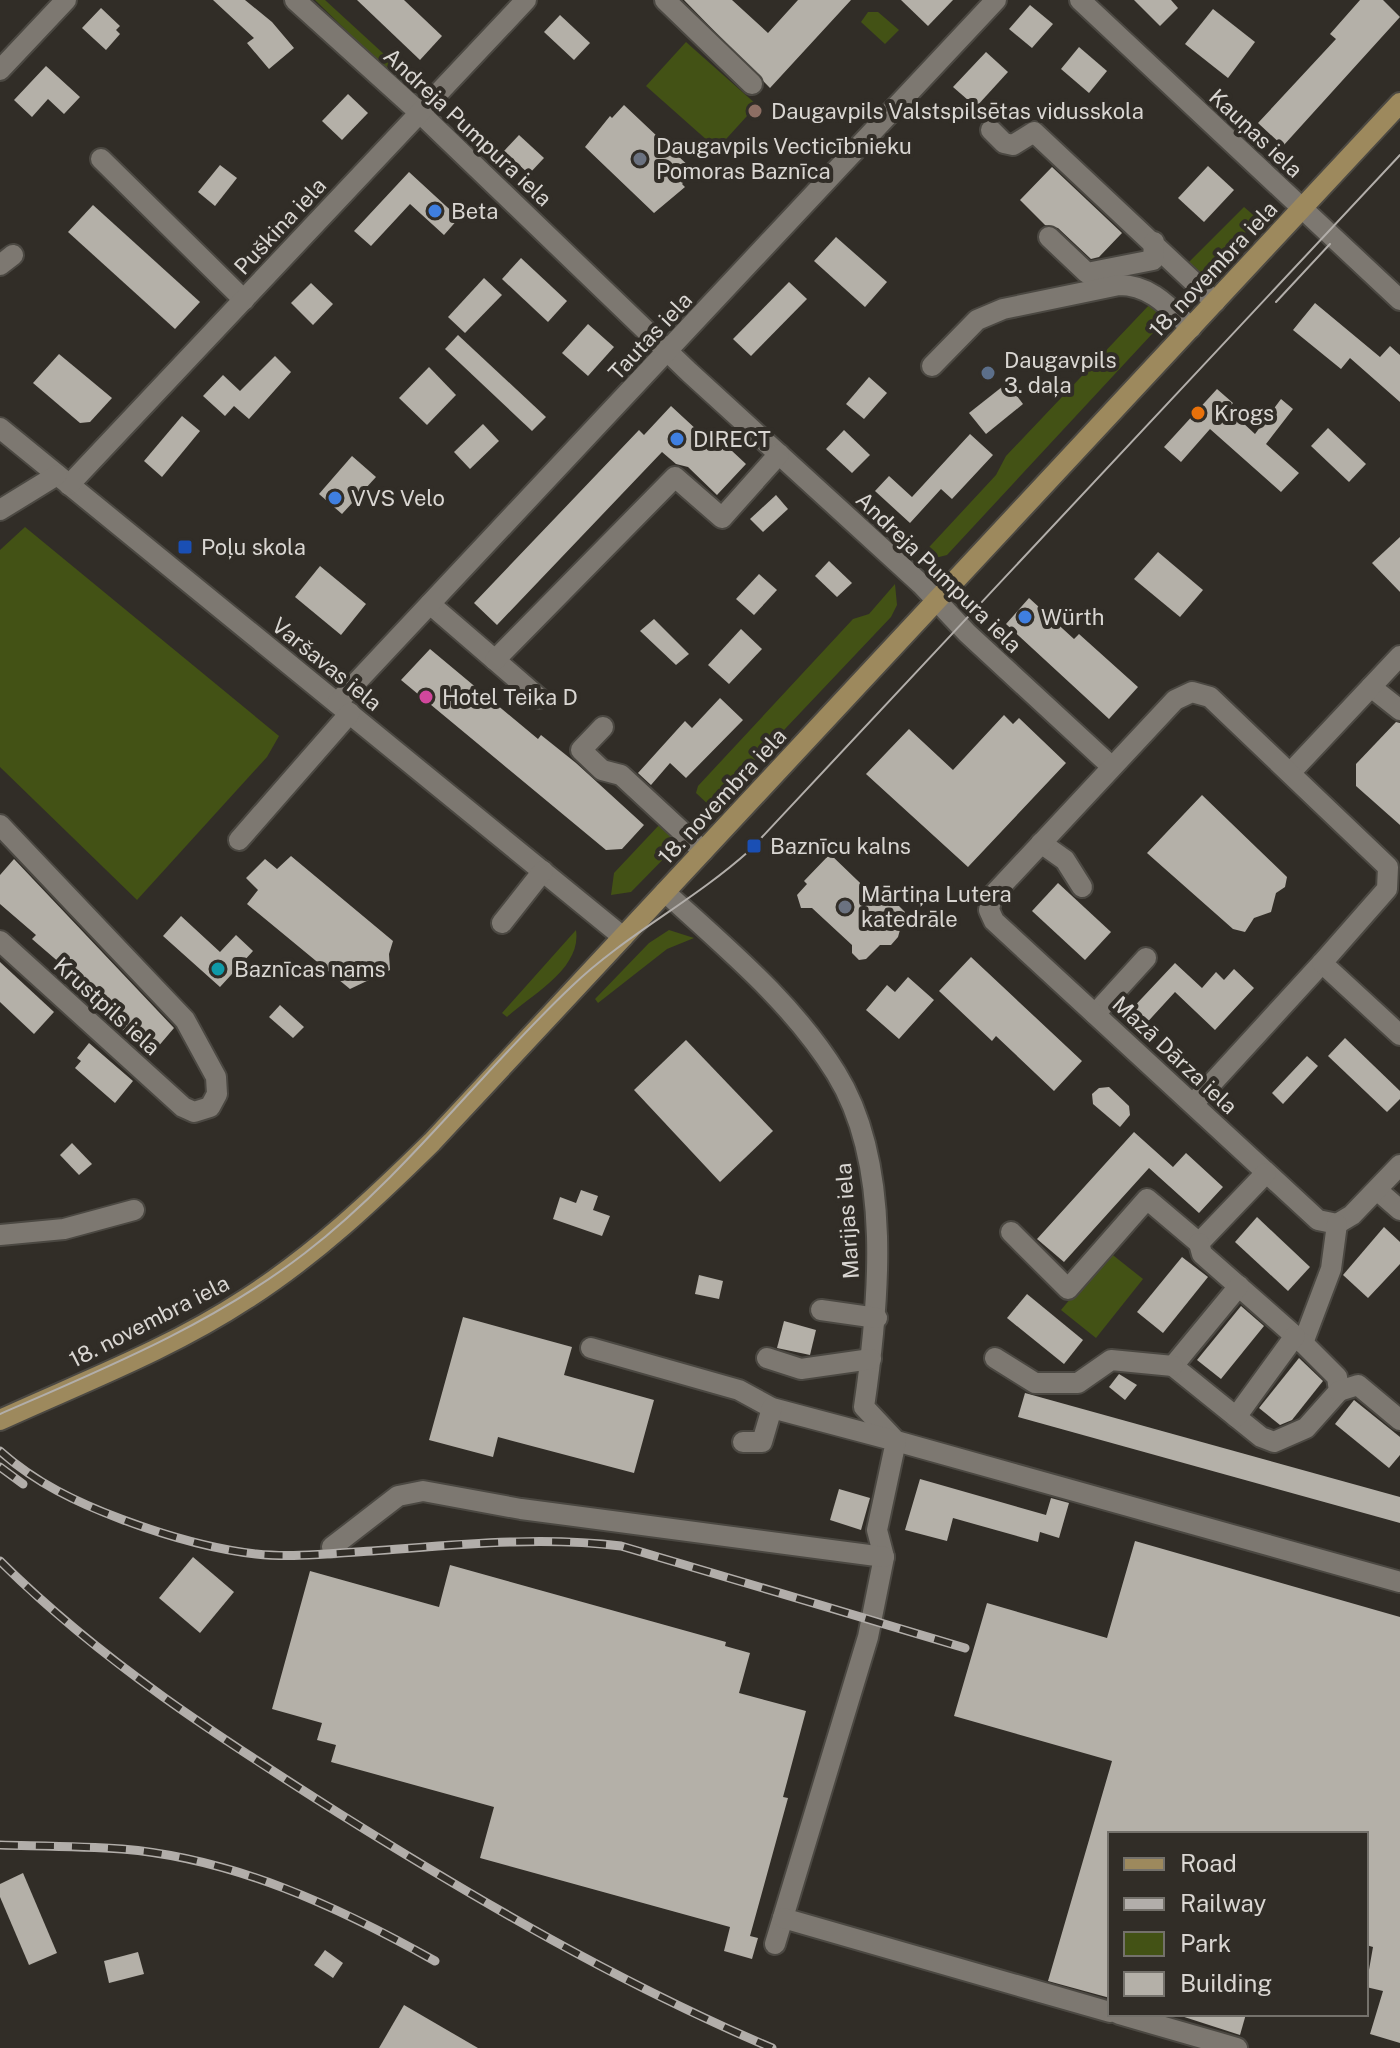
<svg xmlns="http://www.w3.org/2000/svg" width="1400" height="2048" font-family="'Public Sans',sans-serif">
	<rect width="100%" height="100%" fill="#312d27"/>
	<g fill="#435215">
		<polygon points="315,0 325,0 410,78 406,83 395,78"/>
		<polygon points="868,12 878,12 899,30 885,44 861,22"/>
		<polygon points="686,42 757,105 717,149 646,86"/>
		<polygon points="1244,207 1258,219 1199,283 1183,268"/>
		<polygon points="1151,303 1165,320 947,555 927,560 919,558 996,475 1006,456"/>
		<polygon points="25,527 279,736 267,757 137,900 0,767 0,550"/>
		<polygon points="895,584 897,605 891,617 711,807 696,793 698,786 853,619 869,614"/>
		<polygon points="661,823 681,841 631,892 611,895 614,873"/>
		<path d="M576,930c6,39 -45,65 -69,87l-5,-4z"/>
		<polygon points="669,930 694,938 667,949 598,1003 595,999 649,943"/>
		<polygon points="1109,1252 1143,1279 1096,1338 1061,1310"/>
	</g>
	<g fill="#b4b0a8">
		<polygon points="213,0 245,0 272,22 294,48 269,69 247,43 254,38"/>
		<polygon points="357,0 404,0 442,36 420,60"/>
		<polygon points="684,0 732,0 768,33 798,0 851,0 770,88"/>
		<polygon points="901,0 953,0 928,26"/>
		<polygon points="1134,0 1171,0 1178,8 1160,26"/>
		<polygon points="1360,0 1383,0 1400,17 1283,146 1258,123 1336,39 1330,34"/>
		<polygon points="1030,5 1053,24 1032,48 1009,29"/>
		<polygon points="101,8 120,26 116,30 120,34 106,50 82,28"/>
		<polygon points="1213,9 1255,42 1228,78 1185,44"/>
		<polygon points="560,15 590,43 574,60 544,32"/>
		<polygon points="1079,47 1107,71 1089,93 1061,69"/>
		<polygon points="986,52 1008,72 976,107 953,87"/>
		<polygon points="46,66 80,97 64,114 48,99 32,117 14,100"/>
		<polygon points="348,94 368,113 342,140 322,121"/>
		<polygon points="624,105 694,171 682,184 685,187 654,213 585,147 610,116 612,118"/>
		<polygon points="519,135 544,158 529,174 504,151"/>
		<polygon points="220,165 237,178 215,206 198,192"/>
		<polygon points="1208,166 1234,190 1204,222 1178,198"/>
		<polygon points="1052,167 1122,233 1099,257 1091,259 1058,228 1045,225 1020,200"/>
		<polygon points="409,172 459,218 444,235 410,204 371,246 354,231"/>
		<polygon points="93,205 200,302 175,329 68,232"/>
		<polygon points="836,237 887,282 865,307 814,261"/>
		<polygon points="521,258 567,301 548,322 502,279"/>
		<polygon points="484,278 502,295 465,333 448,317"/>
		<polygon points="789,282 807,299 751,356 733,339"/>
		<polygon points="311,283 333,304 313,325 291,303"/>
		<polygon points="1315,303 1380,357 1390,346 1400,355 1400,402 1350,358 1341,369 1293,330"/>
		<polygon points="588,324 614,347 588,376 562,353"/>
		<polygon points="458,335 546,417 532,431 445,349"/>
		<polygon points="59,354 112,398 90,422 80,423 33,383"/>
		<polygon points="275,356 291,372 249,419 234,406 225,416 203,396 223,375 240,391"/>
		<polygon points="429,367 456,395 427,425 399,398"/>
		<polygon points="869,377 887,393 864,419 846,404"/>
		<polygon points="1007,383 1023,404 986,434 969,413"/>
		<polygon points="1217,389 1233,403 1228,409 1255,434 1281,399 1293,409 1266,444 1299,473 1281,492 1210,429 1181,462 1164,447"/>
		<polygon points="671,406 711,443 717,437 746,464 717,495 688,467 676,464 662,452 497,625 474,603 639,430 644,435"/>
		<polygon points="182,416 200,431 162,477 144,461"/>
		<polygon points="483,424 499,441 470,469 454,452"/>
		<polygon points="1328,428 1366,464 1349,482 1311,446"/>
		<polygon points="844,430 870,455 852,473 826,449"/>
		<polygon points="970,434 993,455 952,499 941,489 910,523 875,491 889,476 912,497"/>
		<polygon points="352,456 376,477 342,514 319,494"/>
		<polygon points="776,495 788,509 763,532 750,519"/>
		<polygon points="1400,537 1400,592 1372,563"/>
		<polygon points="1158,552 1203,590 1180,617 1134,579"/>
		<polygon points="829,561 852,583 837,597 815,576"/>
		<polygon points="320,566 366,604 341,635 295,597"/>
		<polygon points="759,574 777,590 754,615 736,599"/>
		<polygon points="1029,598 1074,639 1079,634 1138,687 1109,719 1006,624"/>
		<polygon points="654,619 689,654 676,665 640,631"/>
		<polygon points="741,629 762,649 729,684 708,665"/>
		<polygon points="430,649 538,739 541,735 576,763 644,825 622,849 606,850 401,680"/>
		<polygon points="720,698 743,720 686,778 670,763 651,785 638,773 685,721 692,728"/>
		<polygon points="1004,715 1013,724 1019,718 1066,763 968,867 866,774 909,729 953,770"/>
		<polygon points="1396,722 1400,723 1400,825 1356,786 1356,764"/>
		<polygon points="1202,795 1287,877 1285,887 1276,893 1271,912 1254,918 1245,932 1233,929 1147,853"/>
		<polygon points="830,854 883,905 899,906 905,912 898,937 891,945 880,945 866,959 859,960 852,953 852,945 812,908 801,908 797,895 807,884 804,881"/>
		<polygon points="291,856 393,941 389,954 390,970 350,989 247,904 258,890 246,878 265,859 277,869"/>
		<polygon points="14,859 174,1028 151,1055 112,1021 116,1017 65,974 68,970 32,939 36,935 0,904 0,875"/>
		<polygon points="1058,883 1111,932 1085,960 1032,911"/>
		<polygon points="181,916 220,952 236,935 253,951 220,987 163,936"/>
		<polygon points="971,957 1082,1061 1054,1091 996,1036 992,1041 939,991"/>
		<polygon points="0,962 54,1012 34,1034 0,1002"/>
		<polygon points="1175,963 1202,988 1216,972 1224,980 1234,969 1254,988 1215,1030 1175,992 1142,1028 1127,1014"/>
		<polygon points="908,977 934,1000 899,1039 866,1010 887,985 895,992"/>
		<polygon points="280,1005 304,1027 293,1038 269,1017"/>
		<polygon points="1345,1038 1400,1091 1400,1099 1387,1112 1328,1056"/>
		<polygon points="686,1040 773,1131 720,1182 634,1090"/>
		<polygon points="89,1043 133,1081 115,1103 75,1068 81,1061 77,1058"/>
		<polygon points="1307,1056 1318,1066 1283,1104 1272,1093"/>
		<polygon points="1109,1087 1129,1106 1130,1115 1120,1127 1093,1104 1092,1094 1099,1088"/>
		<polygon points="1134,1132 1173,1167 1186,1153 1223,1187 1199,1213 1149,1168 1064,1262 1037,1239"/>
		<polygon points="72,1143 92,1164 79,1175 60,1155"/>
		<polygon points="581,1190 598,1196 593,1210 610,1216 602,1236 553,1219 560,1197 576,1203"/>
		<polygon points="1257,1217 1310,1267 1288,1291 1235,1242"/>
		<polygon points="1384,1227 1400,1242 1400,1264 1368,1298 1343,1275"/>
		<polygon points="1182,1257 1208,1277 1163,1333 1137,1312"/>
		<polygon points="699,1275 723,1281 719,1299 695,1294"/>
		<polygon points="1027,1294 1083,1340 1064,1364 1007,1318"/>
		<polygon points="1241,1306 1264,1326 1221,1379 1197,1360"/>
		<polygon points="463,1317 572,1347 564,1375 654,1400 634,1473 498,1437 493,1457 429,1440"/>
		<polygon points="784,1321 816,1330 810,1355 777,1348"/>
		<polygon points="1299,1358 1323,1381 1292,1420 1280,1425 1259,1408"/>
		<polygon points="1119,1374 1137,1385 1125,1400 1109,1387"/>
		<polygon points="1025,1393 1400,1497 1400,1523 1018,1417"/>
		<polygon points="1354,1400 1400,1437 1400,1455 1389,1468 1335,1424"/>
		<polygon points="920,1479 1046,1515 1051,1498 1069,1503 1059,1538 1040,1532 1038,1542 953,1518 947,1541 905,1530"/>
		<polygon points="839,1489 870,1498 861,1530 830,1520"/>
		<polygon points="1135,1541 1400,1617 1400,2043 1370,2034 1383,1991 1366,1987 1373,1947 1366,1945 1366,1834 1110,1834 1110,1998 1048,1981 1112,1761 954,1716 987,1603 1107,1638"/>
		<polygon points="193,1557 234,1592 200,1633 159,1598"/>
		<polygon points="450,1565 726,1642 725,1646 750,1653 739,1693 806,1711 783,1797 788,1798 750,1936 758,1938 752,1959 724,1951 730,1927 480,1858 494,1807 331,1762 336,1745 317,1740 322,1723 272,1709 310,1571 439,1607"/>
		<polygon points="23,1873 57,1953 29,1965 0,1897 0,1884"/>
		<polygon points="325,1950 343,1963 333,1978 314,1965"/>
		<polygon points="138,1952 144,1974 109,1983 104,1961"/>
		<polygon points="404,2005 478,2048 379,2048"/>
		<polygon points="1175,2014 1246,2014 1240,2035"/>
	</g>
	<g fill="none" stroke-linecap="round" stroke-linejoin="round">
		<g stroke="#4b4842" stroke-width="24">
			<g id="minor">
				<polyline points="295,0 419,112 689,372 921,584 967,633 1111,766"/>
				<polyline points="665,0 752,84"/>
				<polyline points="1080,0 1400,300"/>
				<polyline points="0,70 66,0"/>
				<polyline points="991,130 1004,143 1013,145 1034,132 1215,302"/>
				<polyline points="101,159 244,300"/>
				<polyline points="1049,237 1087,273 1153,260 1154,242"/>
				<polyline points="0,265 13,255"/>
				<path d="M932,366l45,-46 26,-11 116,-24c32,0 50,22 72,43"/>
				<polyline points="0,428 623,937"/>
				<polyline points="69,485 526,0"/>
				<polyline points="0,510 57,475"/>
				<polyline points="430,604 539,698"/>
				<polyline points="495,660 675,477 722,518 779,454"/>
				<polyline points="1371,687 1400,710"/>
				<polyline points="337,703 996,0"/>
				<polyline points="603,727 581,750 602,770 621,775 703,851"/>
				<polyline points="1291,772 1400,656"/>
				<polyline points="0,825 185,1020 216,1077 217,1094 210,1107 194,1112 183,1107 0,941"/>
				<polyline points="239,840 350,713"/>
				<polyline points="1041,843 1065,860 1082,887"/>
				<path d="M665,892c61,56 127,110 171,181 57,92 43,232 28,334l32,34 504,141"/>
				<polyline points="502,923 543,871"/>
				<polyline points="1095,1014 1146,958"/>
				<polyline points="1193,1104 1322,963"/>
				<polyline points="1377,1190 1400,1210"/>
				<polyline points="1337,1224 1318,1220 994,921 989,910 992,896 1175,700 1192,692 1210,697 1388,867 1387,889 1322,963 1400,1035"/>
				<polyline points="1337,1224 1352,1215 1400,1165"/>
				<polyline points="1011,1232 1068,1289 1147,1199 1199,1243 1266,1173"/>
				<polyline points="0,1235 64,1229 134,1210"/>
				<polyline points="1199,1243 1202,1254 1303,1343 1331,1269 1337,1224"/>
				<polyline points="1239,1286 1173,1366 1261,1437 1274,1442 1306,1428 1339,1391 1337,1377 1303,1343"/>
				<polyline points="821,1310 877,1318"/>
				<polyline points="591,1348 739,1390 772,1408 896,1441 877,1530 884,1557 868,1637 775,1944"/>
				<polyline points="767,1358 801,1369 871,1359"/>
				<polyline points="995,1358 1035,1383 1078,1383 1111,1360 1173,1366"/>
				<polyline points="1339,1391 1358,1385 1400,1420"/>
				<polyline points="1236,1417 1295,1336"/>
				<polyline points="743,1442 762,1442 772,1408"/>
				<polyline points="332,1547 398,1496 423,1491 521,1509 884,1557"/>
				<polyline points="783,1918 1110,2012"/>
				<polyline points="1119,2014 1237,2048"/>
			</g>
		</g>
		<g stroke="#4b4842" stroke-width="24">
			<path id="major" d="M0,1420c83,-38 170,-71 246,-121 69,-44 128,-100 186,-157l968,-1039"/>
		</g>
		<use href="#minor" stroke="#7d7871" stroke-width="20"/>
		<use href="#major" stroke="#9d895d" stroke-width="20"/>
		<g stroke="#b2aeaa" stroke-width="2">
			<polyline points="1276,302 1330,244"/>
			<path d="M0,1414c106,-46 213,-90 305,-161 100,-77 174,-179 266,-266 54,-52 121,-85 178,-136l651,-696"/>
		</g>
		<g stroke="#b2aeaa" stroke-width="9">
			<g id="rail">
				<path d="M0,1451c36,32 76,51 121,68 43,16 90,30 135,35 38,4 78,-1 116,-3 83,-6 166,-15 249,-5l344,102"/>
				<polyline points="0,1467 23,1484"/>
				<path d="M0,1561c102,101 220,177 340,253 139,87 281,170 432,234"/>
				<path d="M0,1845c40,1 81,1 122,4 111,9 217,58 313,112"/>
			</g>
		</g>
		<use href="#rail" stroke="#312d27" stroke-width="6" stroke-dasharray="18" stroke-linecap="butt"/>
	</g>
	<circle fill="#8d6e63" stroke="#312d27" stroke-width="3" cx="755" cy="111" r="8"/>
	<g fill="#6b7280" stroke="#312d27" stroke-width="3">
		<circle cx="640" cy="159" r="8"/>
		<circle cx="845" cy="907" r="8"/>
	</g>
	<g fill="#3f7fe0" stroke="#312d27" stroke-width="3">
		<circle cx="435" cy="211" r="8"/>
		<circle cx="677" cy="439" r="8"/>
		<circle cx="335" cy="498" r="8"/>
		<circle cx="1025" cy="617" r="8"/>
	</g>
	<circle fill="#5c6f8a" stroke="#312d27" stroke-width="3" cx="988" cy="373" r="8"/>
	<circle fill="#e8710a" stroke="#312d27" stroke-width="3" cx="1198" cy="413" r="8"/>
	<g fill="#1a4fb4" stroke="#312d27" stroke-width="3">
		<rect x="177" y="539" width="16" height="16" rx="4"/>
		<rect x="746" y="838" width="16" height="16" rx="4"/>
	</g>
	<circle fill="#d1479c" stroke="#312d27" stroke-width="3" cx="426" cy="697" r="8"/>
	<circle fill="#0f9aa8" stroke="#312d27" stroke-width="3" cx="218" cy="969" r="8"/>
	<g text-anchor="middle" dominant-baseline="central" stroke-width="8" stroke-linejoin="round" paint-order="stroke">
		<g font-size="22" fill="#d9d6d2" stroke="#312d27" text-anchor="start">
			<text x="771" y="111">Daugavpils Valstspilsētas vidusskola</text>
			<text x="656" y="146">Daugavpils Vecticībnieku<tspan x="656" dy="25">Pomoras Baznīca</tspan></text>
			<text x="451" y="211">Beta</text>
			<text x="1004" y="360">Daugavpils<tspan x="1004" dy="25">3. daļa</tspan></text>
			<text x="1214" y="413">Krogs</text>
			<text x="693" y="439">DIRECT</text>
			<text x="351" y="498">VVS Velo</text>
			<text x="201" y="547">Poļu skola</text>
			<text x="1041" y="617">Würth</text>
			<text x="442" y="697">Hotel Teika D</text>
			<text x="770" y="846">Baznīcu kalns</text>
			<text x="861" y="894">Mārtiņa Lutera<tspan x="861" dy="25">katedrāle</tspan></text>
			<text x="234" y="969">Baznīcas nams</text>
		</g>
		<g font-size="22" fill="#d9d6d2" stroke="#312d27">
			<text transform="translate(468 127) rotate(43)">Andreja Pumpura iela</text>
			<text transform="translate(1256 133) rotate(43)">Kauņas iela</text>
			<text transform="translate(280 226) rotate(-47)">Puškina iela</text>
			<text transform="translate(1213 269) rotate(-47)">18. novembra iela</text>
			<text transform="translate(650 336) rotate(-47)">Tautas iela</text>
			<text transform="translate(939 572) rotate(44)">Andreja Pumpura iela</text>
			<text transform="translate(327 664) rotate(39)">Varšavas iela</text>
			<text transform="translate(722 796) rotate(-47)">18. novembra iela</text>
			<text transform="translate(107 1006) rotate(42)">Krustpils iela</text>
			<text transform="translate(1175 1055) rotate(43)">Mazā Dārza iela</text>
			<text transform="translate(847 1221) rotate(-94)">Marijas iela</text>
			<text transform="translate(149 1321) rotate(-27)">18. novembra iela</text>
		</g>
	</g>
	<rect x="1108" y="1832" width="260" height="184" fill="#312d27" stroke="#74716b" stroke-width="2"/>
	<rect x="1124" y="1858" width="40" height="12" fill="#9d895d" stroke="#74716b" stroke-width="2"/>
	<text x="1180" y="1872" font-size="24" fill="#d9d6d2">Road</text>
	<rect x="1124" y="1898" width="40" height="12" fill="#b2aeaa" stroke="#74716b" stroke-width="2"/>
	<text x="1180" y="1912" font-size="24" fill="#d9d6d2">Railway</text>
	<rect x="1124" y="1932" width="40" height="24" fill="#435215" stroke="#74716b" stroke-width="2"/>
	<text x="1180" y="1952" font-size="24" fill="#d9d6d2">Park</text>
	<rect x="1124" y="1972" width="40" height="24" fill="#b4b0a8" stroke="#74716b" stroke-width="2"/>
	<text x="1180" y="1992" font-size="24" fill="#d9d6d2">Building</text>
</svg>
